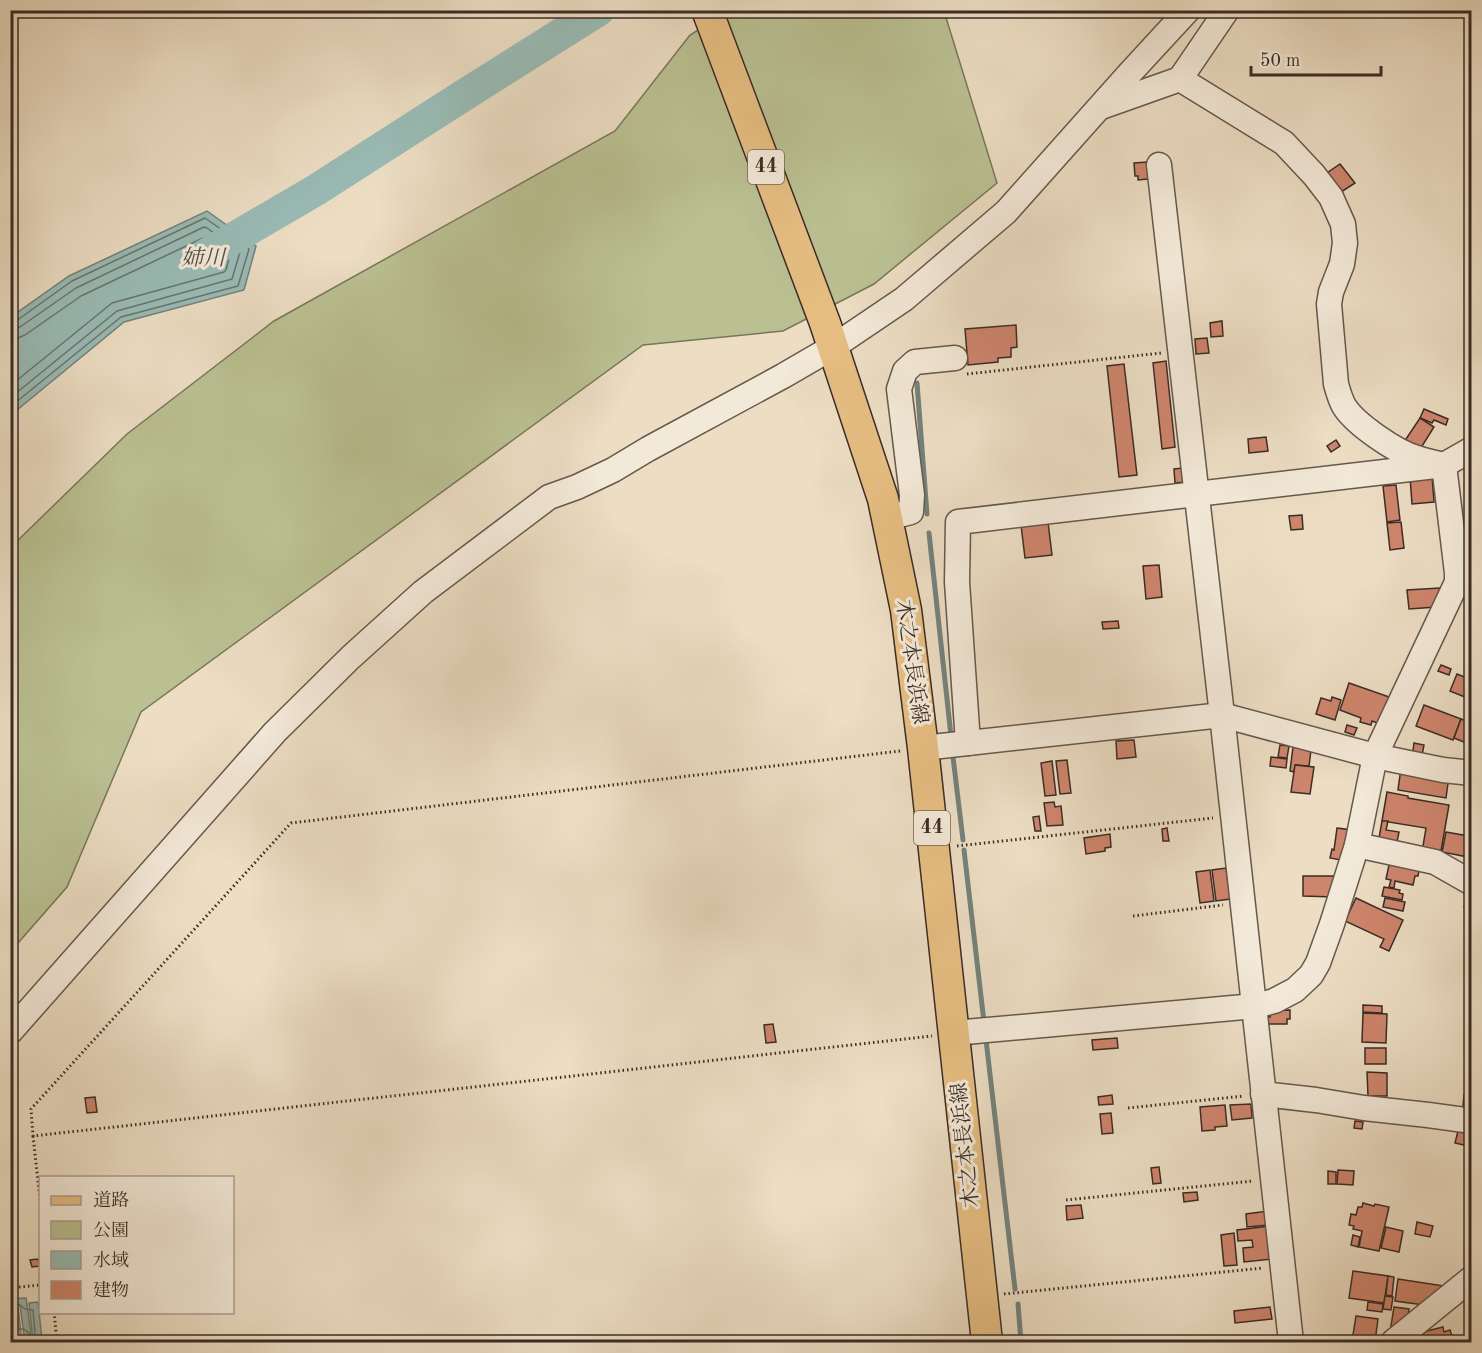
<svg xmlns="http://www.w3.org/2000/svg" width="1482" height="1353" font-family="'Old Standard TT','Noto Serif JP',serif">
	<rect width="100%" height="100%" fill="#ecddc3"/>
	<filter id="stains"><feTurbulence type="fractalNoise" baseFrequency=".00333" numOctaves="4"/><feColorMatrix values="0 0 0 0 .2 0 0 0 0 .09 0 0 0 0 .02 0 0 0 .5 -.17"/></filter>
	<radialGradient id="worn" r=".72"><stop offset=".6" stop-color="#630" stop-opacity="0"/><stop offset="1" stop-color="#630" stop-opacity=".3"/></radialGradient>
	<polygon fill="#bac092" stroke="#7a765c" stroke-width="1.5" points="728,11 944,11 997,183 874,284 783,331 643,345 141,712 67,887 11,951 11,547 127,434 274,321 615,131 690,35"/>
	<g fill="#99bbb5" stroke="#73827c" stroke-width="1.5">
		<polygon points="207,211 256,246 244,290 124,322 11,415 11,317 69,276"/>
		<polygon points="26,1298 32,1342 25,1342 20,1305 11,1306 11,1299"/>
		<polygon points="38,1302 42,1340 33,1341 29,1303"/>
		<polygon points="18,1307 21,1335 11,1336 11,1308"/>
	</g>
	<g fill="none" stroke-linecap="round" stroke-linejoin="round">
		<g stroke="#6a746e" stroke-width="1.5">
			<polyline points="10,322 16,321 72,281 205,218 249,249 238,286 121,317 10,407"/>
			<polyline points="10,329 20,327 76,288 204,227 207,228 240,252 232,279 117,311 10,398"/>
			<polyline points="10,338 18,338 25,335 81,296 203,238 206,238 230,255 226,270 224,272 112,303 10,386"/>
			<path d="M10,1305h10l5,4 8,1 2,23 -1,3h-3c-7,-10 -9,-7 -21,-6"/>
		</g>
		<g stroke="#73827c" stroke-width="5">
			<polyline points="917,383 927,514"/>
			<polyline points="929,533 951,736"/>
			<polyline points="953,757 963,840"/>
			<polyline points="964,850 984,1022"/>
			<polyline points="986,1040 1015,1289"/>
			<polyline points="1018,1304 1021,1342"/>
		</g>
		<polyline stroke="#99bbb5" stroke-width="32" points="205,255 316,190 461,97 599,10"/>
	</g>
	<g fill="#ce856d" stroke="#3a2c26" stroke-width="1.5">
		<polygon points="1147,162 1148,179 1138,180 1138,176 1135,176 1134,163"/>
		<polygon points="1340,164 1355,183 1338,194 1324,175"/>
		<polygon points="1222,321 1223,336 1211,337 1210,323"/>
		<polygon points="1016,325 1017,347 1011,348 1011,357 998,358 998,362 968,365 965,329"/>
		<polygon points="1207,338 1209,353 1196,354 1195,339"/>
		<polygon points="1166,361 1175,447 1162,449 1153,363"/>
		<polygon points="1124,364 1137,475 1119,477 1107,366"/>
		<polygon points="1424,409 1448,419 1446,425 1434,420 1432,423 1420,418"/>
		<polygon points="1420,418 1434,427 1419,451 1404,442"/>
		<polygon points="1266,437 1268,451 1249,453 1248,439"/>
		<polygon points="1336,440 1340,446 1331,452 1327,446"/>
		<polygon points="1183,468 1185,482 1175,483 1174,469"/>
		<polygon points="1432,476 1434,502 1412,504 1410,477"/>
		<polygon points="1396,485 1400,520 1387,522 1383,486"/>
		<polygon points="1302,515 1303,529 1291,530 1289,516"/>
		<polygon points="1048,522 1052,555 1025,558 1021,525"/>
		<polygon points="1401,522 1404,548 1390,550 1387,523"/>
		<polygon points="1159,565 1162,597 1146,599 1143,566"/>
		<polygon points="1440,588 1442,600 1435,601 1436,607 1409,609 1407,590"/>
		<polygon points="1118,621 1119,628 1103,629 1102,622"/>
		<polygon points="1441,665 1451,669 1449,675 1438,671"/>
		<polygon points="1457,674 1472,680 1472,700 1450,691"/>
		<polygon points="1349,683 1392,698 1383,725 1372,721 1371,725 1360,722 1361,718 1340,710"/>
		<polygon points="1332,697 1341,700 1335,720 1316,714 1321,698 1331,701"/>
		<polygon points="1424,705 1461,719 1453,740 1416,726"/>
		<polygon points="1461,719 1472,723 1471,745 1454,738"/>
		<polygon points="1347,725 1357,728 1354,735 1345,732"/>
		<polygon points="1134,740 1136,757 1117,759 1116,741"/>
		<polygon points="1414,743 1424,745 1421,760 1412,758"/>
		<polygon points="1280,745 1289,746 1287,758 1278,757"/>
		<polygon points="1293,747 1311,750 1309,766 1295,765 1294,772 1290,771"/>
		<polygon points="1271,757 1287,759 1286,768 1270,766"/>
		<polygon points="1067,760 1071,793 1060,794 1056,761"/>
		<polygon points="1052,761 1056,795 1045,796 1041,763"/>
		<polygon points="1295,765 1314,767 1310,794 1291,792"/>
		<polygon points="1401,768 1449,776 1446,798 1398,790"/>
		<polygon points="1387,792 1408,796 1408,798 1449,805 1441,851 1436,850 1436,854 1422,852 1426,828 1382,821"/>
		<polygon points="1054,802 1055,807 1061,806 1063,825 1047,826 1044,803"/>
		<polygon points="1039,816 1041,831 1035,831 1033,817"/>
		<polygon points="1382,821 1388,821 1386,830 1399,832 1396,847 1378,844"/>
		<polygon points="1167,828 1169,841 1163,841 1162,829"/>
		<polygon points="1337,828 1352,830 1346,861 1330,858 1332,849 1334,850"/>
		<polygon points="1446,832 1468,836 1468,839 1471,839 1468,857 1442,852"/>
		<polygon points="1110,834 1111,847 1105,848 1105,851 1086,854 1084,838"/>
		<polygon points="1391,856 1419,870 1418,876 1415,876 1413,885 1395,881 1394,888 1389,887 1391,880 1386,879"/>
		<polygon points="1226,868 1230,899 1216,901 1212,870"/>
		<polygon points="1210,870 1214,901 1200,903 1196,872"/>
		<polygon points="1303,876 1335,876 1334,897 1303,896"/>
		<polygon points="1384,887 1400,890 1399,893 1403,894 1402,900 1382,896"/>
		<polygon points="1469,892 1472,893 1471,910 1464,907"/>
		<polygon points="1356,898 1403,920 1389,951 1380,947 1384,939 1345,921"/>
		<polygon points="1385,898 1405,902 1403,911 1383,907"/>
		<polygon points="1363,1005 1382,1006 1382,1013 1363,1012"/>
		<polygon points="1290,1010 1290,1019 1287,1019 1287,1024 1268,1024 1268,1017 1270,1017 1270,1011"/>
		<polygon points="1363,1013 1387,1014 1386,1043 1362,1042"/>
		<polygon points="773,1024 776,1042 766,1043 764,1025"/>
		<polygon points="1117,1038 1118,1048 1093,1050 1092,1040"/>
		<rect x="1365" y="1048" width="21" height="16"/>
		<polygon points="1367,1072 1387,1073 1387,1096 1368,1096"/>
		<polygon points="1112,1095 1113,1104 1099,1105 1098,1097"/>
		<polygon points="1464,1095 1470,1096 1469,1107 1463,1106"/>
		<polygon points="95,1097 97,1112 87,1113 85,1098"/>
		<polygon points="1251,1104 1252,1118 1232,1120 1230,1105"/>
		<polygon points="1225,1105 1227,1126 1215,1127 1215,1130 1202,1131 1200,1107"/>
		<polygon points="1111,1113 1113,1133 1102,1134 1100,1114"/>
		<polygon points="1355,1121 1363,1122 1362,1129 1354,1128"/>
		<polygon points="1460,1123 1472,1126 1472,1147 1455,1143"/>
		<polygon points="1159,1167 1161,1183 1153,1184 1151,1168"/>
		<polygon points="1338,1170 1354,1171 1353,1185 1337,1184"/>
		<polygon points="1328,1171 1336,1172 1336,1184 1328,1184"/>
		<polygon points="1197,1192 1198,1200 1184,1202 1183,1193"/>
		<polygon points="1363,1203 1374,1206 1375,1204 1389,1207 1379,1251 1359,1247 1362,1231 1353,1229 1354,1226 1349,1225 1351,1214 1356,1215 1358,1207 1362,1207"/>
		<polygon points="1081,1205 1083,1218 1067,1220 1066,1206"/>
		<polygon points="1268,1211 1269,1225 1247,1227 1246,1214"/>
		<polygon points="1417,1222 1433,1226 1430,1237 1415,1234"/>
		<polygon points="1270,1226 1273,1259 1244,1262 1243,1248 1253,1247 1252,1240 1238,1241 1237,1230"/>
		<polygon points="1386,1227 1403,1231 1399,1252 1381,1248"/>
		<polygon points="1234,1233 1237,1265 1224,1266 1221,1235"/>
		<polygon points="1353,1235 1360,1237 1358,1247 1351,1245"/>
		<polygon points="38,1259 40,1266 32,1267 30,1260"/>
		<polygon points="1353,1271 1388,1276 1384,1303 1349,1298"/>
		<polygon points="1388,1276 1394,1277 1392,1296 1386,1295"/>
		<polygon points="1398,1279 1444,1286 1424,1305 1395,1301"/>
		<polygon points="1385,1296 1393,1297 1391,1310 1383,1309"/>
		<polygon points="1368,1302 1383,1304 1382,1312 1367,1310"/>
		<polygon points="1270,1307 1272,1319 1235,1323 1234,1311"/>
		<polygon points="1394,1307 1409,1309 1407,1321 1401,1327 1391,1326"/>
		<polygon points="1356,1316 1378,1319 1375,1342 1352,1341"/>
		<polygon points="1443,1327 1444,1332 1450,1330 1454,1342 1416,1342 1415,1341 1425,1338 1423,1332"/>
		<polygon points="22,1336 22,1342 10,1342 10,1337"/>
	</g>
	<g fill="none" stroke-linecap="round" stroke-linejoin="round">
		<g stroke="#66584d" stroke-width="27">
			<g id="minor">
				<polyline points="1180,79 1227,10"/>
				<path d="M1101,107l79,-28 104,64 30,32 17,22 12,27 2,19 -3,21 -11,28 -2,12 7,80c2,7 4,15 8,22 11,18 52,46 73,52 8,3 18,5 27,7l13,108v9l-82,174 68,14 29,3"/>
				<polyline points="1159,165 1222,715 1291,1342"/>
				<polyline points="887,518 911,512 912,495 899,389 905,371 915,362 955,358"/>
				<polyline points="968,743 957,582 958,522 1444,465 1472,449"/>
				<polyline points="923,748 1222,715 1375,756 1357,845 1332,924 1318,963 1311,975 1295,990 1274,1001 1255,1006 954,1033"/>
				<polyline points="1357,845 1435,862 1472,883"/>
				<polyline points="10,1032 275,732 351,657 423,592 549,497 577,487 613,470 648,449 783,376 833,347 904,299 1006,212 1129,74 1188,10"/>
				<polyline points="1263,1094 1316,1100 1364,1108 1428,1115 1472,1121"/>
				<polyline points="1393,1342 1472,1278"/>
			</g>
		</g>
		<g stroke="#3a2c26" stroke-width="33">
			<polyline id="major" points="707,10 825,323 883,499 906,610 923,748 987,1342"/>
		</g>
		<g stroke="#3a2c26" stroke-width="3" stroke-dasharray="1.5 3" stroke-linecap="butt">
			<polyline points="967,374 1161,353"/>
			<polyline points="900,751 291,823 31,1109 33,1136 932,1036"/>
			<polyline points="957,846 1213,818"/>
			<polyline points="1133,916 1223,905"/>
			<polyline points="1128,1108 1244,1096"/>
			<polyline points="33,1136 40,1199"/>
			<polyline points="1066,1200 1253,1181"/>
			<polyline points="10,1288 40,1285"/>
			<polyline points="1004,1294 1263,1268"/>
			<polyline points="54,1312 57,1342"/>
		</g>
		<use href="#minor" stroke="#f3e9d8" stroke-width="24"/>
		<use href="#major" stroke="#e6be82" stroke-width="30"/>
	</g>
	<g text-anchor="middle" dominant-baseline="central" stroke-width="6" stroke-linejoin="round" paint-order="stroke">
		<g fill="#f3e9d8" stroke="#72655b" stroke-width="1.5">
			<rect x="748" y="150" width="36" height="34" rx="4.5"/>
			<rect x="914" y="811" width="36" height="34" rx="4.5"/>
		</g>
		<g font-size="20" font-weight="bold" fill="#3a2c26">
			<text x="766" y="167">44</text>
			<text x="932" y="828">44</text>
		</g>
		<g font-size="21" fill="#3a2c26" stroke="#f3e9d8">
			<text transform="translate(911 662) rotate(82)">木之本長浜線</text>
			<text transform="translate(966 1145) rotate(-96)">木之本長浜線</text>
		</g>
		<g font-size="22" font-style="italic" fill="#52504a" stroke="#f3e9d8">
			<text x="203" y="259">姉川</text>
		</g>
	</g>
	<rect width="1482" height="1353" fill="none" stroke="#ecddc3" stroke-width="36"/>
	<rect x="12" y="12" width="1458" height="1329" fill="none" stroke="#3a2c26" stroke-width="3"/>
	<rect x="18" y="18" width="1446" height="1317" fill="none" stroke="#3a2c26" stroke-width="1.5"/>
	<rect x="39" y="1176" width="195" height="138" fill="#f3e9d8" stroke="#a99d91" stroke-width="1.5"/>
	<rect x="51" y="1196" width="30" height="9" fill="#e6be82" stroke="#a99d91" stroke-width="1.5"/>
	<text x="93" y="1206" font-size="18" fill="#3a2c26">道路</text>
	<rect x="51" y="1221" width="30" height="18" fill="#bac092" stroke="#a99d91" stroke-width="1.5"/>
	<text x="93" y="1236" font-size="18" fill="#3a2c26">公園</text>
	<rect x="51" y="1251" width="30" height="18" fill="#99bbb5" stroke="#a99d91" stroke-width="1.5"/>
	<text x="93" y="1266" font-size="18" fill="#3a2c26">水域</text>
	<rect x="51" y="1281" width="30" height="18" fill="#ce856d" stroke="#a99d91" stroke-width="1.5"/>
	<text x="93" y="1296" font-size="18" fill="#3a2c26">建物</text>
	<path d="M1251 66v9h130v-9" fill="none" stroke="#3a2c26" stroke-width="3"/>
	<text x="1260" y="66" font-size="18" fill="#3a2c26" stroke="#f3e9d8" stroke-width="4.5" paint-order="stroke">50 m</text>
	<rect width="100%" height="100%" filter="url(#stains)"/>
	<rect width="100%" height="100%" fill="url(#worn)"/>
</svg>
